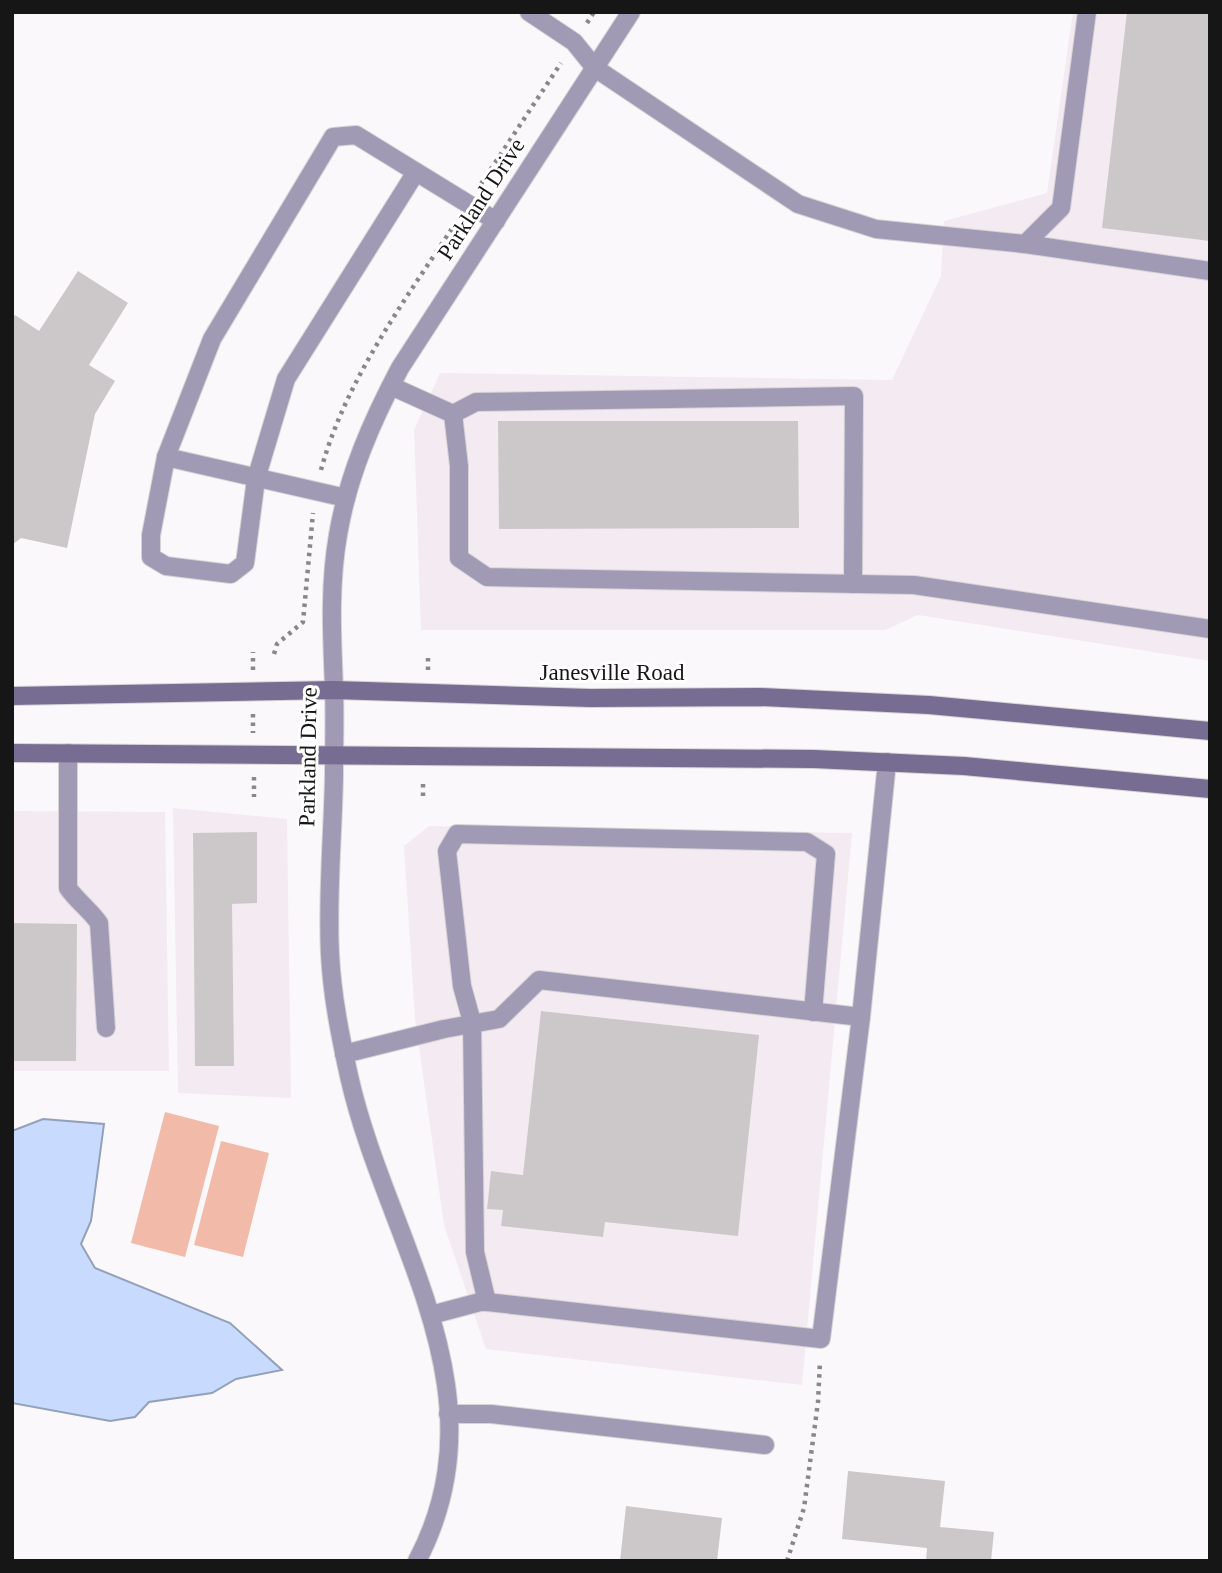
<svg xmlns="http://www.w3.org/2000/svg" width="1222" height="1573" font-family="'Times New Roman',serif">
	<rect width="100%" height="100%" fill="#fbf8fb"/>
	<g fill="#f4eaf2">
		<polygon points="1073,12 1210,12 1210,661 918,615 885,630 421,630 414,430 440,373 892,380 941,276 944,221 1047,193"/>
		<polygon points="173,808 287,819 291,1098 178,1093"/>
		<polygon points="13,811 165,812 169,1071 12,1071"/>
		<polygon points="429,826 852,833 802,1385 486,1349 444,1225 415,1019 404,846"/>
	</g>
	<g fill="#f2baa8">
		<polygon points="165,1112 219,1126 185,1257 131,1243"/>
		<polygon points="221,1141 269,1153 243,1257 194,1245"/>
	</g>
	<polygon fill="#c8dbfe" stroke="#93a0b9" stroke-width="2" points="43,1119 104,1124 91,1221 81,1244 95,1268 230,1323 282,1370 236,1379 212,1393 149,1402 135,1417 110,1421 12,1403 12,1131"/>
	<g fill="#ccc8c9">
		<polygon points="1127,12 1210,12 1210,241 1102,228"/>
		<polygon points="78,271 128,303 89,365 115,381 95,414 67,548 21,538 12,545 12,319 15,315 39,331"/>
		<polygon points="498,421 798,421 799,528 499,529"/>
		<polygon points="257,832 257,903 232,904 234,1066 195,1066 193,833"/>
		<polygon points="12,923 77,924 76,1061 12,1061"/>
		<polygon points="541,1011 759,1035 738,1236 605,1222 603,1237 501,1226 503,1210 487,1209 491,1171 523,1175"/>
		<polygon points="848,1471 945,1481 940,1527 994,1532 991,1561 926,1561 927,1548 842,1539"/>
		<polygon points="626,1506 722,1518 717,1561 620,1561"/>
	</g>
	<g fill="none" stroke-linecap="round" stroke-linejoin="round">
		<g stroke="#d7d4d7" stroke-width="20">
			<g id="service">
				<polyline points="529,12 574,42 595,68 798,204 876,229 1025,244 1061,208 1087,12"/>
				<polyline points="1025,244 1210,271"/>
				<polyline points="391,386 453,414 459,466 459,558 487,577 914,585 1210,629"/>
				<polyline points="453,414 476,402 854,396 853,584"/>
				<polyline points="166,457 151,535 151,557 166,566 231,574 245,563 256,479 286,379 416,172"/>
				<polyline points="346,498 166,457 212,339 333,137 356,135 496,221"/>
				<path d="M68,753v135c9,13 22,22 31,35l7,105"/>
				<polyline points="344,1054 444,1029 499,1019 539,980 861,1017"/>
				<polyline points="487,1302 475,1252 472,1022 462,986 447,851 457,834 807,842 826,854 813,1012"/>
				<polyline points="431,1315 480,1302 487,1302 821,1339 861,1017 887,762"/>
				<polyline points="448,1414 491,1414 765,1445"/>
			</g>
		</g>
		<g stroke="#d7d4d7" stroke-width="20">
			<path id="minor" d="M417,1561c90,-171 -32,-323 -68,-485 -9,-41 -17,-81 -19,-122 -3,-60 3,-120 4,-179 0,-29 1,-58 0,-87 -2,-51 -5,-102 4,-153 10,-60 34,-114 62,-167l231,-356"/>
		</g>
		<g stroke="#d7d4d7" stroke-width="20">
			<g id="secondary">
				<polyline points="12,696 334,690 590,698 760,697 929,705 1210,731"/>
				<polyline points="12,753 814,759 964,766 1210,789"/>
			</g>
		</g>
		<g stroke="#898789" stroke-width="4.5" stroke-dasharray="3.5 5" stroke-linecap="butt">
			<polyline points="587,23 594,12"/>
			<polyline points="481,184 561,63"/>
			<path d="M321,470c24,-89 84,-170 134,-246"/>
			<polyline points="274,654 277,644 303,622 313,513"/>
			<polyline points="253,670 253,652"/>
			<polyline points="428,670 428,653"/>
			<polyline points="253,714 253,733"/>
			<polyline points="254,777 254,797"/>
			<polyline points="423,796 423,780"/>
			<polyline points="787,1561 804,1508 818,1402 820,1361"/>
		</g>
		<use href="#service" stroke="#a19ab4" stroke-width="18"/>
		<use href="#minor" stroke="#a19ab4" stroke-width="18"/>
		<use href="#secondary" stroke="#776c92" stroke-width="18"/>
	</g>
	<g text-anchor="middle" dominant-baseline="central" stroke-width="6" stroke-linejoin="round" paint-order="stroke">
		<g font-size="23" fill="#171617" stroke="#fff">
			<text transform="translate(481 199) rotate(-57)">Parkland Drive</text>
			<text x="612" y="672">Janesville Road</text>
			<text transform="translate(308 757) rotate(-89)">Parkland Drive</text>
		</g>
	</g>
	<rect width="1222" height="1573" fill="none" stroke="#171617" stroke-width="28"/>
</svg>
